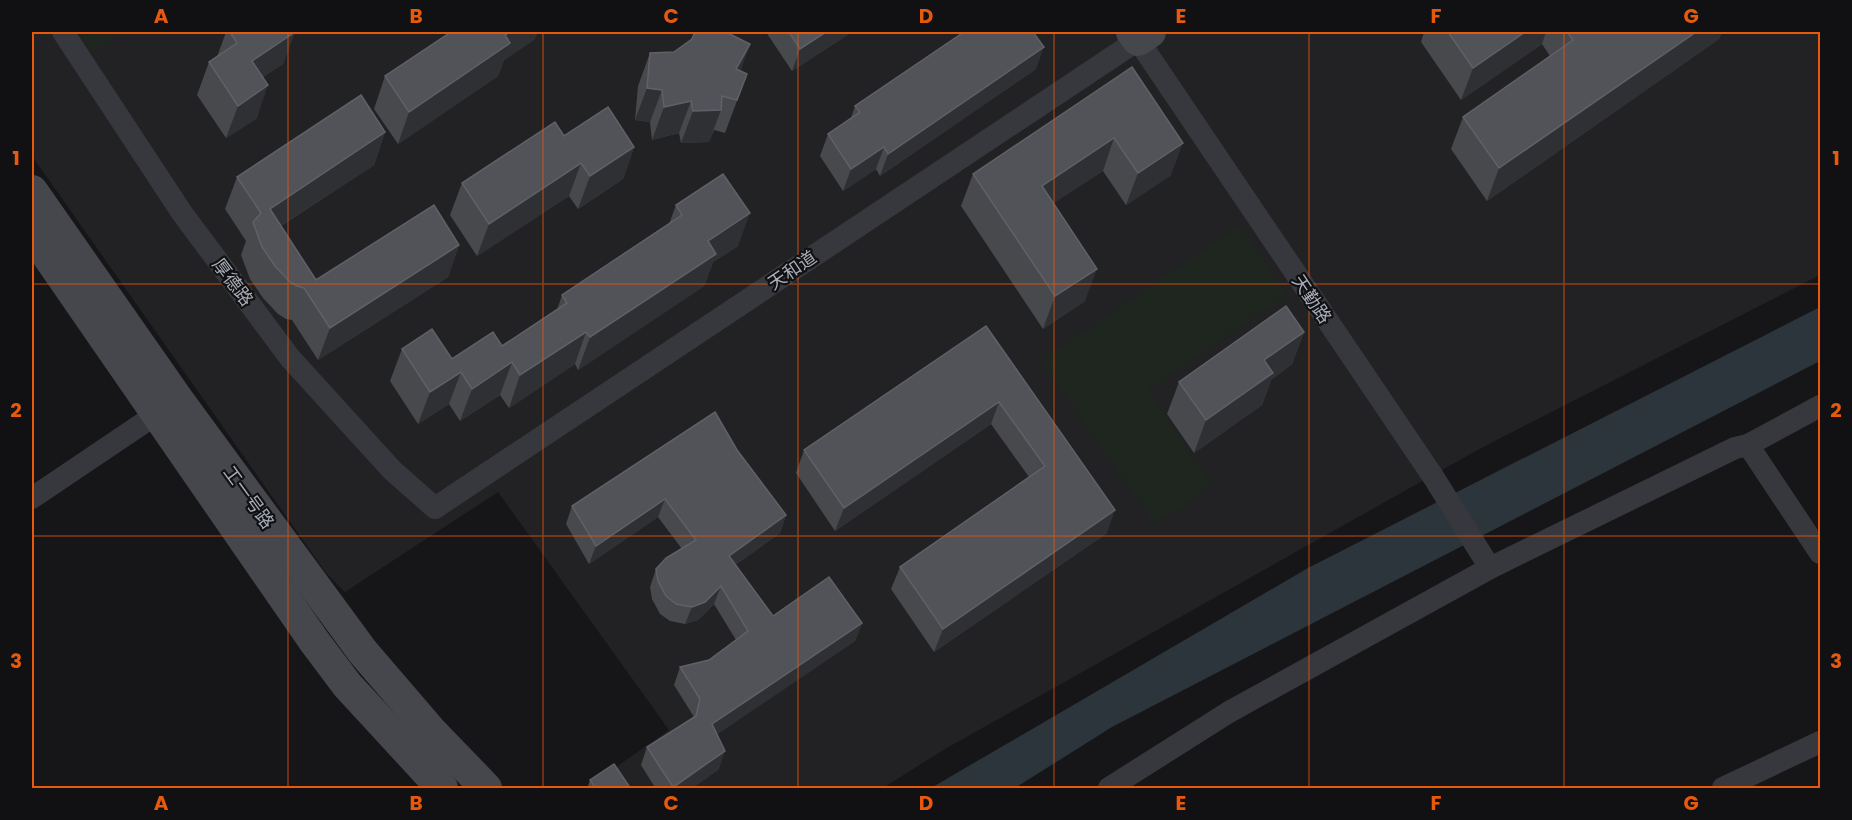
<svg xmlns="http://www.w3.org/2000/svg" width="1852" height="820" font-family="Poppins,'Noto Sans SC',sans-serif">
	<rect width="100%" height="100%" fill="#161618"/>
	<polygon fill="#222225" points="32,32 1820,32 1820,275 1483,447 945,749 883,788 586,788 669,730 498,492 345,592 326,573 32,156"/>
	<g fill="#1e261f">
		<polygon points="79,32 124,32 94,52"/>
		<polygon points="1240,225 1288,295 1148,390 1212,485 1154,525 1041,360"/>
	</g>
	<polygon fill="#2c353c" points="1820,307 1820,361 1112,727 1015,788 931,788 1308,568"/>
	<g fill="none" stroke-linecap="round" stroke-linejoin="round">
		<g stroke="#37383d" stroke-width="22">
			<polyline points="63,32 182,213 290,358 392,470 435,508 1138,40 1434,478 1490,568"/>
			<polyline points="1748,445 1820,553"/>
			<polyline points="32,498 170,405"/>
			<polyline points="1109,788 1229,712 1490,568 1735,448 1748,445 1820,406"/>
			<polyline points="1723,788 1820,742"/>
		</g>
		<g stroke="#45474d" stroke-width="32">
			<polyline points="1132,32 1138,40 1150,32"/>
			<polyline points="32,191 178,400 363,652 430,730 486,788"/>
			<polyline points="32,233 314,641 347,685 442,788"/>
		</g>
	</g>
	<g fill="#47494d">
		<polygon points="226,32 298,32 294,34 283,64 263,77 257,118 226,138 197,95 209,62 217,57"/>
		<polygon points="766,32 852,32 792,71"/>
		<polygon points="1424,32 1722,32 1719,39 1487,201 1451,149 1463,117 1550,56 1542,44 1461,100 1421,42"/>
		<polygon points="535,39 504,60 498,76 398,144 374,109 385,76"/>
		<polygon points="750,44 740,71 747,74 725,133 714,130 709,142 681,143 679,133 652,140 650,122 635,120 638,86 650,53 674,52"/>
		<polygon points="1132,67 1171,175 1126,205 1103,171 1053,203 1085,301 1043,329 961,206 973,174"/>
		<polygon points="1036,69 880,176 876,169 843,191 820,156 828,134 851,118 855,106"/>
		<polygon points="385,132 374,165 281,226 316,280 459,245 448,277 318,360 292,320 286,319 278,314 263,298 250,279 241,255 246,241 225,209 237,177"/>
		<polygon points="564,136 634,147 623,179 578,209 569,196 477,256 450,215 462,183"/>
		<polygon points="676,205 738,246 713,262 704,286 578,370 575,364 509,408 500,395 460,421 449,404 418,424 390,381 402,349 452,359 502,346 557,310 562,295 669,224"/>
		<polygon points="986,326 1107,533 934,652 891,589 900,567 1029,477 991,424 835,531 796,473 804,450"/>
		<polygon points="1304,332 1292,364 1271,380 1262,405 1194,453 1167,414 1179,382"/>
		<polygon points="737,450 786,515 780,533 735,565 773,616 862,623 855,641 717,734 719,769 691,789 656,789 641,765 647,747 694,717 674,685 680,667 709,660 736,640 714,604 698,620 685,624 670,621 660,614 652,599 650,587 656,569 682,549 658,517 589,564 566,524 572,506"/>
		<polygon points="590,780 631,789 587,789"/>
	</g>
	<g fill="#2f3033">
		<polygon points="279,32 298,32 294,34 283,64 240,93 252,61"/>
		<polygon points="510,32 538,32 535,39 504,60 498,76 398,144 409,112"/>
		<polygon points="826,32 852,32 792,71 800,49"/>
		<polygon points="1525,32 1546,32 1542,44 1461,100 1473,68"/>
		<polygon points="1696,32 1722,32 1719,39 1487,201 1499,168"/>
		<polygon points="750,44 738,77 736,69"/>
		<polygon points="1044,47 1036,69 880,176 888,154"/>
		<polygon points="268,85 257,118 226,138 238,106"/>
		<polygon points="647,88 662,90 650,122 635,120"/>
		<polygon points="691,101 679,133 652,140 664,107"/>
		<polygon points="721,110 709,142 681,143 693,111"/>
		<polygon points="385,132 374,165 259,240 270,209"/>
		<polygon points="1114,138 1103,171 1030,219 1042,186"/>
		<polygon points="1183,143 1171,175 1126,205 1138,173"/>
		<polygon points="634,147 623,179 578,209 590,176"/>
		<polygon points="884,147 876,169 843,191 851,169"/>
		<polygon points="581,163 569,196 477,256 489,224"/>
		<polygon points="750,213 738,246 713,262 704,286 578,370 590,337 708,241"/>
		<polygon points="459,245 448,277 318,360 330,328"/>
		<polygon points="1097,269 1085,301 1043,329 1055,296"/>
		<polygon points="586,332 575,364 509,408 520,375"/>
		<polygon points="1304,332 1292,364 1271,380 1262,405 1194,453 1206,420 1264,360"/>
		<polygon points="512,362 500,395 460,421 472,389"/>
		<polygon points="461,372 449,404 418,424 430,392"/>
		<polygon points="999,402 991,424 835,531 844,508"/>
		<polygon points="665,499 658,517 589,564 596,546"/>
		<polygon points="1115,510 1107,533 934,652 943,629"/>
		<polygon points="786,515 780,533 722,574 729,556"/>
		<polygon points="721,586 714,604 698,620 685,624 692,607"/>
		<polygon points="862,623 855,641 706,742 712,724"/>
		<polygon points="725,751 719,769 691,789 673,789"/>
	</g>
	<g fill="#525359" stroke="#5f6168" stroke-width="1.5">
		<polygon points="230,32 295,32 252,61 268,85 238,106 209,62 237,43"/>
		<polygon points="451,32 510,32 505,35 510,43 409,112 385,76"/>
		<polygon points="695,32 726,32 750,44 736,69 747,74 737,100 722,96 721,110 693,111 691,101 664,107 662,90 647,88 650,53 674,52 692,39"/>
		<polygon points="789,32 826,32 800,49"/>
		<polygon points="964,32 1033,32 1044,47 888,154 884,147 851,169 828,134 860,112 855,106"/>
		<polygon points="1448,32 1525,32 1473,68"/>
		<polygon points="1567,32 1696,32 1499,168 1463,117 1573,40"/>
		<polygon points="1132,67 1183,143 1138,173 1114,138 1042,186 1097,269 1055,296 973,174"/>
		<polygon points="361,95 385,132 270,209 316,280 434,205 459,245 330,328 304,288 297,286 290,282 275,266 262,247 253,222 261,213 237,177"/>
		<polygon points="608,107 634,147 590,176 581,163 489,224 462,183 555,122 564,136"/>
		<polygon points="723,174 750,213 708,241 716,254 590,337 586,332 520,375 512,362 472,389 461,372 430,392 402,349 432,329 452,359 493,332 502,346 567,303 562,295 682,215 676,205"/>
		<polygon points="1286,306 1304,332 1264,360 1273,373 1206,420 1179,382"/>
		<polygon points="986,326 1115,510 943,629 900,567 1045,466 999,402 844,508 804,450"/>
		<polygon points="715,412 737,450 786,515 729,556 773,616 829,577 862,623 712,724 725,751 673,787 647,747 696,716 700,699 680,667 709,660 748,631 721,586 705,602 692,607 676,604 666,596 658,581 656,569 666,558 696,540 665,499 596,546 572,506"/>
		<polygon points="614,764 631,789 596,789 590,780"/>
	</g>
	<path fill="none" stroke="#e8590c" stroke-width="1.5" stroke-opacity="0.55" d="M288,32v756M543,32v756M798,32v756M1054,32v756M1309,32v756M1564,32v756M32,284h1788M32,536h1788"/>
	<g text-anchor="middle" dominant-baseline="central" stroke-width="4.5" stroke-linejoin="round" paint-order="stroke">
		<g font-size="18" fill="#a8adb8" stroke="#111113">
			<text transform="translate(792 270) rotate(-34)">天和道</text>
			<text transform="translate(233 282) rotate(53)">厚德路</text>
			<text transform="translate(1312 299) rotate(56)">天勤路</text>
			<text transform="translate(249 497) rotate(54)">工一号路</text>
		</g>
	</g>
	<rect width="1852" height="820" fill="none" stroke="#111113" stroke-width="66"/>
	<rect x="33" y="33" width="1786" height="754" fill="none" stroke="#e8590c" stroke-width="2"/>
	<g font-size="20" text-anchor="middle" font-weight="bold" fill="#e8590c">
		<text x="161" y="23">A</text>
		<text x="416" y="23">B</text>
		<text x="671" y="23">C</text>
		<text x="926" y="23">D</text>
		<text x="1181" y="23">E</text>
		<text x="1436" y="23">F</text>
		<text x="1691" y="23">G</text>
		<text x="16" y="165">1</text>
		<text x="1836" y="165">1</text>
		<text x="16" y="417">2</text>
		<text x="1836" y="417">2</text>
		<text x="16" y="668">3</text>
		<text x="1836" y="668">3</text>
		<text x="161" y="810">A</text>
		<text x="416" y="810">B</text>
		<text x="671" y="810">C</text>
		<text x="926" y="810">D</text>
		<text x="1181" y="810">E</text>
		<text x="1436" y="810">F</text>
		<text x="1691" y="810">G</text>
	</g>
</svg>
